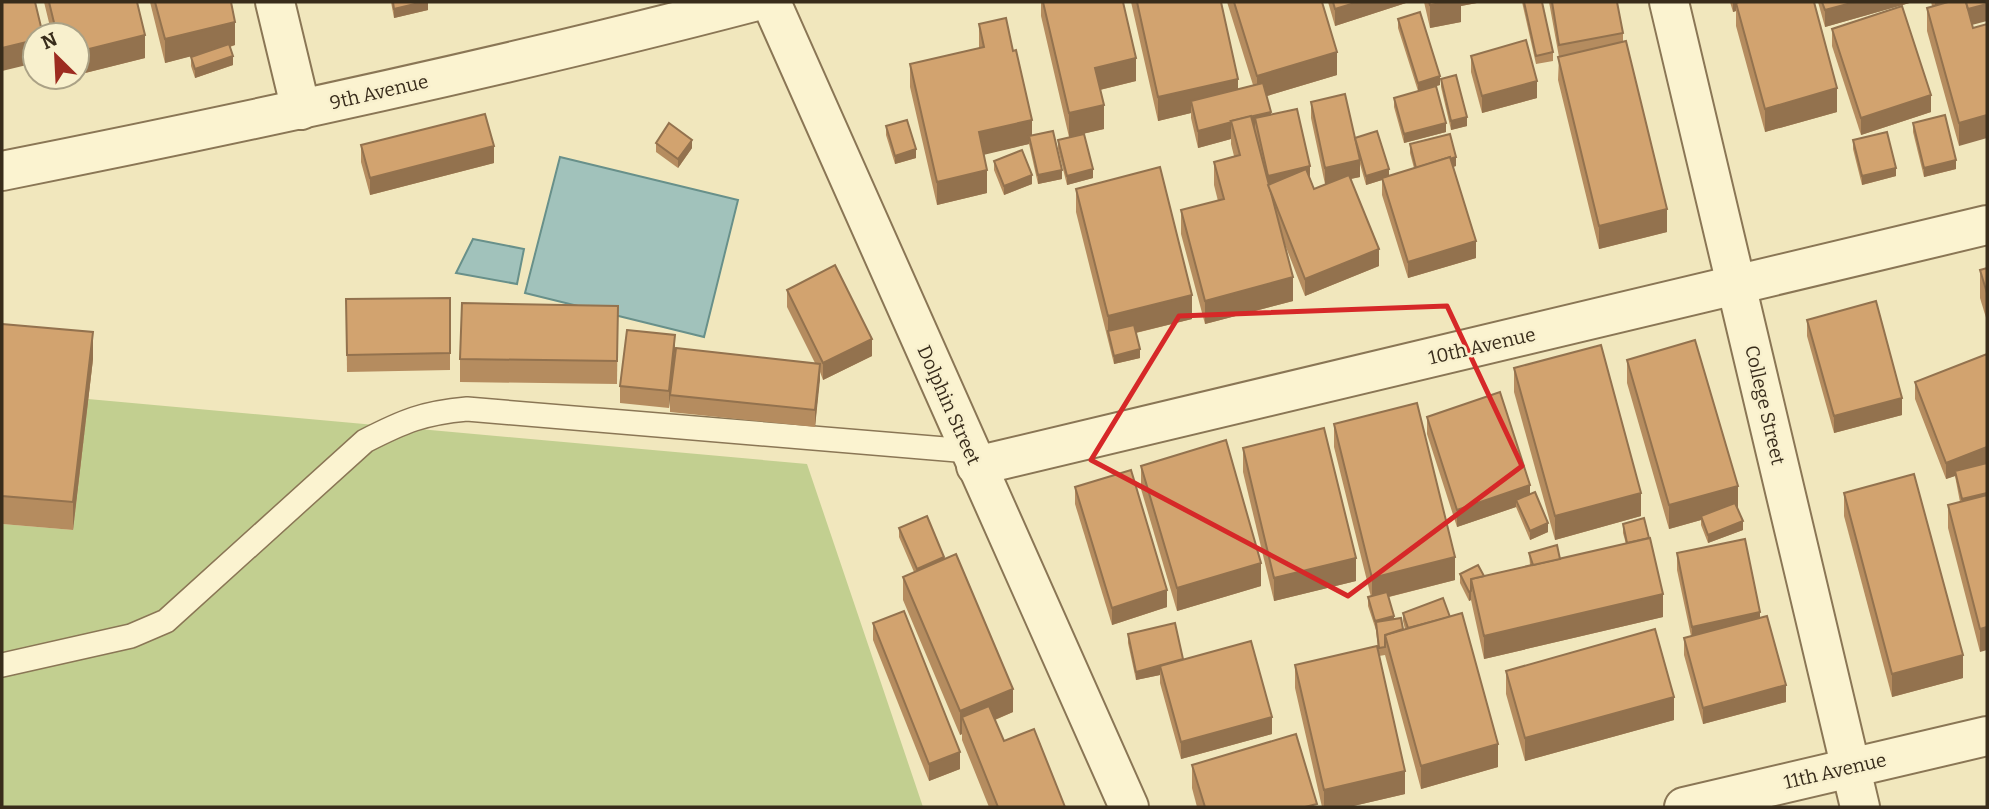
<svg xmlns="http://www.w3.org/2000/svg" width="1989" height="809" font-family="Bitter,serif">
	<rect width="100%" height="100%" fill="#f1e7bd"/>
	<polygon fill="#c2cf90" points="88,399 807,464 923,807 2,807 2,524 73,530"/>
	<g fill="#a1c2bb" stroke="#68908a" stroke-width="2">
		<polygon points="560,157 738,200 704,337 525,293"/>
		<polygon points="473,239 524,249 517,284 456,273"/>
	</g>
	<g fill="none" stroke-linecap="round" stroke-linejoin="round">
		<g stroke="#8a7655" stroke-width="26">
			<path id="lane" d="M2,665l129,-29 35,-15 199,-180c39,-20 58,-28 102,-32l502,42"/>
		</g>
		<g stroke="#8a7655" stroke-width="42">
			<g id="street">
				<polyline points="275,2 301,110"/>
				<polyline points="771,2 1129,807"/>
				<polyline points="1669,2 1860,807"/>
				<path d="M2,171c251,-50 502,-104 751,-169"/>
				<polyline points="976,466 1987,225"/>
				<polyline points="1684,807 1987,736"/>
			</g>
		</g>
		<use href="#lane" stroke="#fbf3d0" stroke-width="23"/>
		<use href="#street" stroke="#fbf3d0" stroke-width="38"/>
	</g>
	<g fill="#b58c5f">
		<polygon points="44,2 137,2 145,58 77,75 77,35 52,35"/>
		<polygon points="150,2 231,2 235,45 230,47 233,65 195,78 191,66 191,57 198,54 165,63"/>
		<polygon points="391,2 428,2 428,10 394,18"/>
		<polygon points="1041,2 1123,2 1136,81 1100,90 1104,129 1069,137 1041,16"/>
		<polygon points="1131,2 1221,2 1238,89 1253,85 1227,2 1322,2 1337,75 1267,96 1271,115 1310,178 1314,189 1325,184 1311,118 1311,102 1355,138 1389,176 1414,168 1410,153 1410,144 1456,166 1453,167 1476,258 1408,278 1382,195 1382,180 1366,185 1360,164 1360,177 1351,179 1379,266 1305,296 1282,237 1293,301 1205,324 1181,234 1181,210 1218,201 1214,185 1214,162 1234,156 1231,144 1231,139 1198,148 1191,118 1191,113 1158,121"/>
		<polygon points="1328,2 1409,2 1335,26"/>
		<polygon points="1424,2 1482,2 1461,6 1461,22 1430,28"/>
		<polygon points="1522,2 1542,2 1553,52 1553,61 1536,64"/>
		<polygon points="1549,2 1617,2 1623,33 1623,41 1667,232 1599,249 1558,80 1559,57"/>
		<polygon points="1730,2 1814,2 1837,112 1765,132 1736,26 1736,11 1733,12"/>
		<polygon points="1818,2 1913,2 1825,27"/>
		<polygon points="1931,2 1987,2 1972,25 1959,146 1927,31 1927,8 1932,6"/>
		<polygon points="1398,19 1440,85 1436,86 1446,132 1404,143 1394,107 1394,98 1418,91 1398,28"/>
		<polygon points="979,24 1032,135 1062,179 1038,184 1029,144 984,154 987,193 937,205 910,87 910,64 979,48"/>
		<polygon points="1832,29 1931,112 1861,135 1832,46"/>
		<polygon points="1471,56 1537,98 1482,113 1471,72"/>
		<polygon points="1441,79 1467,126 1451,130 1441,87"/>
		<polygon points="1913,123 1956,169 1924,177 1913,132"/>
		<polygon points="886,126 916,158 895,164 886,135"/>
		<polygon points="1058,140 1093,178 1067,185 1058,149"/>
		<polygon points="1853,140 1896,176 1862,185 1853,149"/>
		<polygon points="656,143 692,148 678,168 656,152"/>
		<polygon points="361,145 494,163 370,195 361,162"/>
		<polygon points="994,161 1032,184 1004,195 994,170"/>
		<polygon points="1076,189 1192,319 1136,333 1140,358 1114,364 1076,212"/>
		<polygon points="1987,268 1987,321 1980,298 1980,270"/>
		<polygon points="787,290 872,356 823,380 820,372 815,427 670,412 670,395 815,363 787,307"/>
		<polygon points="450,298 450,370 347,372 346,299"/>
		<polygon points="618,306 617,384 460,382 460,359"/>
		<polygon points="1807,320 1902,415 1834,433 1807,336"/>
		<polygon points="2,324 93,359 73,530 2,524"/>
		<polygon points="675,335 669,408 620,403 620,386"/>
		<polygon points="1987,354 1980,652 1948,528 1948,505 1960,502 1955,476 1946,479 1915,399 1915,382"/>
		<polygon points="1627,360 1738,509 1743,530 1708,543 1701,525 1701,520 1669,529 1627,383"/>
		<polygon points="1514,368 1641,516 1555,540 1514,392"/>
		<polygon points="1427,417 1530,494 1548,532 1530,540 1516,507 1457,527 1427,434"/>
		<polygon points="1334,424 1455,580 1389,597 1394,619 1403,630 1405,629 1403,621 1403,613 1498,767 1421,789 1385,655 1379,656 1405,794 1349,807 1322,807 1295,688 1295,665 1379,656 1376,630 1368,606 1368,597 1371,597 1334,447"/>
		<polygon points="1243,448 1356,581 1274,601 1243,472"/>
		<polygon points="1141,466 1261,586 1177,611 1141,489"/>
		<polygon points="1075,487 1167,607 1112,625 1075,504"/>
		<polygon points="1844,493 1963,678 1892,697 1844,516"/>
		<polygon points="1623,524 1663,617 1484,659 1471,600 1469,601 1460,583 1460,574 1484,576 1530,565 1529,553 1560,559 1626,544 1623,533"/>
		<polygon points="899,528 944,559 1013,712 995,720 1004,741 1065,807 989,807 962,740 962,734 960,735 903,600 903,577 914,572 899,537"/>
		<polygon points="1677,553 1760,618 1786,702 1703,724 1684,655 1684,638 1691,636 1677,570"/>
		<polygon points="873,623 960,769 929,781 873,640"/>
		<polygon points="1128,634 1183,659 1272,734 1181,759 1160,683 1160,675 1136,680 1128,643"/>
		<polygon points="1506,671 1674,720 1525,761 1506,694"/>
		<polygon points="1192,765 1317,807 1197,807 1192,788"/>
	</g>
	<g fill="#93724e">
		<polygon points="423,2 428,2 428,10 394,18 394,9"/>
		<polygon points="1358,2 1409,2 1335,26 1335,9"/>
		<polygon points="1446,2 1482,2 1461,6 1461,22 1430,28 1430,5"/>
		<polygon points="1733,2 1770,2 1736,3 1736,11 1733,12"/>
		<polygon points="1855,2 1913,2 1825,27 1825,10"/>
		<polygon points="1935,2 1965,2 1935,18"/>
		<polygon points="1987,4 1987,21 1968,26 1968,9"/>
		<polygon points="235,22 235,45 165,63 165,39"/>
		<polygon points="145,35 145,58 77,75 77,52"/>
		<polygon points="35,40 35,63 2,71 2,48"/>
		<polygon points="1337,52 1337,75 1257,99 1257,76"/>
		<polygon points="233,56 233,65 195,78 195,69"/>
		<polygon points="1136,58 1136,81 1095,91 1095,68"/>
		<polygon points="1440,76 1440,85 1418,91 1418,83"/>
		<polygon points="1238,79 1238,102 1191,101 1191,113 1158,121 1158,97"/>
		<polygon points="1537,81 1537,98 1482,113 1482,96"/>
		<polygon points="1837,88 1837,112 1765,132 1765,109"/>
		<polygon points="1931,95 1931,112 1861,135 1861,118"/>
		<polygon points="1104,105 1104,129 1069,137 1069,113"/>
		<polygon points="1271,112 1271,129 1255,118 1255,133 1232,122"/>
		<polygon points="1987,115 1987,138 1959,146 1959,123"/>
		<polygon points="1467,117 1467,126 1451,130 1451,121"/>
		<polygon points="1032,120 1032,144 1029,136 1029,144 979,156 979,132"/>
		<polygon points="1231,122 1231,139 1198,148 1198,131"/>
		<polygon points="1446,123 1446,132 1404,143 1404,134"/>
		<polygon points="692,140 692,148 678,168 678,159"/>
		<polygon points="494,146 494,163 370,195 370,178"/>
		<polygon points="916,149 916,158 895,164 895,156"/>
		<polygon points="1456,157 1456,166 1416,177 1416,168"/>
		<polygon points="1360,160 1360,177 1325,184 1325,168"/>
		<polygon points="1956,160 1956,169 1924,177 1924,168"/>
		<polygon points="1310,166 1310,183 1268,185 1268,176"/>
		<polygon points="1896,168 1896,176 1862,185 1862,176"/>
		<polygon points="1093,169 1093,178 1067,185 1067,176"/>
		<polygon points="1389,169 1389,178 1382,178 1382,180 1366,185 1366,176"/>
		<polygon points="987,170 987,193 937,205 937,182"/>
		<polygon points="1062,170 1062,179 1038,184 1038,175"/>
		<polygon points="1032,175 1032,184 1004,195 1004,186"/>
		<polygon points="1667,209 1667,232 1599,249 1599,226"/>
		<polygon points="1476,241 1476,258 1408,278 1408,262"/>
		<polygon points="1379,249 1379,266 1305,296 1305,279"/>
		<polygon points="1293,277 1293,301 1205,324 1205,301"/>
		<polygon points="1192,295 1192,319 1110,339 1108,331 1108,340 1108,316"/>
		<polygon points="93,332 93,359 73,530 73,502"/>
		<polygon points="675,335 675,352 669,408 669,391"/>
		<polygon points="872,339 872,356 823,380 823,363"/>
		<polygon points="1140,349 1140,358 1114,364 1114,356"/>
		<polygon points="820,364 820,380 815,427 815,410"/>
		<polygon points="1902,398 1902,415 1834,433 1834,416"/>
		<polygon points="1987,447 1987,464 1955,471 1955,476 1946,479 1946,463"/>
		<polygon points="1530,485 1530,502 1516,500 1516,507 1457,527 1457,510"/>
		<polygon points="1738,486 1738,509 1701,516 1701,520 1669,529 1669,505"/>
		<polygon points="1641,493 1641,516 1555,540 1555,516"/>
		<polygon points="1987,493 1987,502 1962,508 1962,499"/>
		<polygon points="1743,521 1743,530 1708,543 1708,535"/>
		<polygon points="1548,523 1548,532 1530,540 1530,531"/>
		<polygon points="944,557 944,566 917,577 917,569"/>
		<polygon points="1455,557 1455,580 1372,601 1372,578"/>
		<polygon points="1356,558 1356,581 1274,601 1274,578"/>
		<polygon points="1261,563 1261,586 1177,611 1177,588"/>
		<polygon points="1167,590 1167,607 1112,625 1112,608"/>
		<polygon points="1471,591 1471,600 1469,601 1469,592"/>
		<polygon points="1663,594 1663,617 1484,659 1484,636"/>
		<polygon points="1760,612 1760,629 1692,643 1692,627"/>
		<polygon points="1394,616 1394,625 1376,622 1375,630 1375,621"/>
		<polygon points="1987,627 1987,650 1980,652 1980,629"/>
		<polygon points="1963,655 1963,678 1892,697 1892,674"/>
		<polygon points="1160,666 1160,675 1136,680 1136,672"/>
		<polygon points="1786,685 1786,702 1703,724 1703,708"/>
		<polygon points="1013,689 1013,712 968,731 962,717 962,734 960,735 960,711"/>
		<polygon points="1674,697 1674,720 1525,761 1525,738"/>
		<polygon points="1272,717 1272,734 1181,759 1181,742"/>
		<polygon points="1498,744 1498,767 1421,789 1421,766"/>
		<polygon points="960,752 960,769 929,781 929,764"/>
		<polygon points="1405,771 1405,794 1349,807 1324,807 1324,790"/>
	</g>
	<g fill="#d2a36f" stroke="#93724e" stroke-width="2">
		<polygon points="2,2 35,2 43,35 35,35 35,40 2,48"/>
		<polygon points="49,2 137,2 145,35 77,52 77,35 57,35"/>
		<polygon points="155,2 231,2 235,22 165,39"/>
		<polygon points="393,2 423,2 394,9"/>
		<polygon points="1043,2 1123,2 1136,58 1095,68 1104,105 1069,113"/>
		<polygon points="1137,2 1221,2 1238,79 1158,97"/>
		<polygon points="1234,2 1322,2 1337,52 1257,76"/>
		<polygon points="1333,2 1358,2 1335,9"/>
		<polygon points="1429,2 1446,2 1430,5"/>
		<polygon points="1524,2 1542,2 1553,52 1536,56"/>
		<polygon points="1552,2 1617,2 1623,33 1559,45"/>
		<polygon points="1739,2 1814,2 1837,88 1765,109 1736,3"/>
		<polygon points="1822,2 1855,2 1825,10"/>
		<polygon points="1948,2 1966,2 1973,28 1987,24 1987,115 1959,123 1927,8"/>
		<polygon points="1966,2 1987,2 1987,4 1968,9"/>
		<polygon points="1902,6 1931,95 1861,118 1832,29"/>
		<polygon points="1420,12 1440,76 1418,83 1398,19"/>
		<polygon points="1006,18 1013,51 1016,50 1032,120 979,132 987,170 937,182 910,64 984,47 979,24"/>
		<polygon points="1526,40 1537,81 1482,96 1471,56"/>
		<polygon points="1626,41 1667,209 1599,226 1558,57"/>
		<polygon points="229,44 233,56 195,69 191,57"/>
		<polygon points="1456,75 1467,117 1451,121 1441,79"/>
		<polygon points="1263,83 1271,112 1231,121 1232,122 1198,131 1191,101"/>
		<polygon points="1436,86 1446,123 1404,134 1394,98"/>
		<polygon points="1345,94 1360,160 1325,168 1311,102"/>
		<polygon points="1297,109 1310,166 1268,176 1255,118"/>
		<polygon points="485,114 494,146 370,178 361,145"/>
		<polygon points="1945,115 1956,160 1924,168 1913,123"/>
		<polygon points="1251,116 1293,277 1205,301 1181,210 1224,199 1214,162 1240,155 1231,121"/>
		<polygon points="907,120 916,149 895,156 886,126"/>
		<polygon points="669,123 692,140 678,159 656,143"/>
		<polygon points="1053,131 1062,170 1038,175 1029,136"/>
		<polygon points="1377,131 1389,169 1366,176 1355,138"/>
		<polygon points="1887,132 1896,168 1862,176 1853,140"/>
		<polygon points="1084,134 1093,169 1067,176 1058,140"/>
		<polygon points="1450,134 1456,157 1450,159 1450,157 1416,168 1410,144"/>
		<polygon points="1022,150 1032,175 1004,186 994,161"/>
		<polygon points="1450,157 1476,241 1408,262 1382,178"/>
		<polygon points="1160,167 1192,295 1108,316 1076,189"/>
		<polygon points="1306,169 1314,189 1349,175 1379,249 1305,279 1268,185"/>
		<polygon points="835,265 872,339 823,363 787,290"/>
		<polygon points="1987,268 1987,293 1980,270"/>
		<polygon points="450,298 450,353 347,355 346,299"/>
		<polygon points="1876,301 1902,398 1834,416 1807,320"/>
		<polygon points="462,303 618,306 617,361 460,359"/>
		<polygon points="2,324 93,332 73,502 2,496"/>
		<polygon points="1134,325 1140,349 1114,356 1108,331"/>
		<polygon points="627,330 675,335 669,391 620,386"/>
		<polygon points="1695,340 1738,486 1669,505 1627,360"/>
		<polygon points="1601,345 1641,493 1555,516 1514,368"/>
		<polygon points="676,348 820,364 815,410 670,395"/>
		<polygon points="1987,354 1987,447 1946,463 1915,382"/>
		<polygon points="1500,392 1530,485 1457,510 1427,417"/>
		<polygon points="1417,403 1455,557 1372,578 1334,424"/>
		<polygon points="1324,428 1356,558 1274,578 1243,448"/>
		<polygon points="1226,440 1261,563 1177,588 1141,466"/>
		<polygon points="1987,463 1987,493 1962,499 1955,471"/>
		<polygon points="1131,470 1167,590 1112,608 1075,487"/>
		<polygon points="1914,474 1963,655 1892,674 1844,493"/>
		<polygon points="1535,492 1548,523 1530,531 1516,500"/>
		<polygon points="1987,495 1987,627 1980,629 1948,505"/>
		<polygon points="1735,503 1743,521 1708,535 1701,516"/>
		<polygon points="927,516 944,557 917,569 899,528"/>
		<polygon points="1644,518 1649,538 1627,543 1623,524"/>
		<polygon points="1650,538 1663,594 1484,636 1471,579"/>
		<polygon points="1745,539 1760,612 1692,627 1677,553"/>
		<polygon points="1557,545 1560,559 1533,565 1529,553"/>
		<polygon points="956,554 1013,689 960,711 903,577"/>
		<polygon points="1478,565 1484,576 1471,579 1471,591 1469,592 1460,574"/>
		<polygon points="1387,592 1394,616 1375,621 1368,597"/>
		<polygon points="1443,598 1450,617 1408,628 1403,613"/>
		<polygon points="904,611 960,752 929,764 873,623"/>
		<polygon points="1462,613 1498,744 1421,766 1385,635"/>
		<polygon points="1767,616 1786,685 1703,708 1684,638"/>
		<polygon points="1401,618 1403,629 1385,635 1385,647 1379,648 1376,622"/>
		<polygon points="1175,623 1183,659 1136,672 1128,634"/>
		<polygon points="1655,629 1674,697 1525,738 1506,671"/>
		<polygon points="1251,641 1272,717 1181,742 1160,666"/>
		<polygon points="1377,646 1405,771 1324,790 1295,665"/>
		<polygon points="989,706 1004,741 1034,729 1065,807 998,807 962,717"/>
		<polygon points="1296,734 1317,804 1305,807 1205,807 1192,765"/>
	</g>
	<path fill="none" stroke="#d62828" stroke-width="5" stroke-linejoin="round" d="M1447,306l75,160 -174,130 -257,-136 88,-144z"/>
	<g text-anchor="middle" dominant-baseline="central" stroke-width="5" stroke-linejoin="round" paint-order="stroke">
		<g font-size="19" fill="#382c1b" stroke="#f8f0cd">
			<text transform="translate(379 92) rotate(-13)">9th Avenue</text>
			<text transform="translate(1482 346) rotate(-13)">10th Avenue</text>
			<text transform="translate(949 405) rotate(66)">Dolphin Street</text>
			<text transform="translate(1765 405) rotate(77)">College Street</text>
			<text transform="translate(1835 771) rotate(-13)">11th Avenue</text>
		</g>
	</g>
	<rect width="1989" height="809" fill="none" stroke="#382c1b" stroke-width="7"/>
	<g transform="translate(56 56) rotate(336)"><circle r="33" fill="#f8f0cd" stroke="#aba286" stroke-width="2"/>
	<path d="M0-5L12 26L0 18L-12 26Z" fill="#9d2c20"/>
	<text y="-10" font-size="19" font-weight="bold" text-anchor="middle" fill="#382c1b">N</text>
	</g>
</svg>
